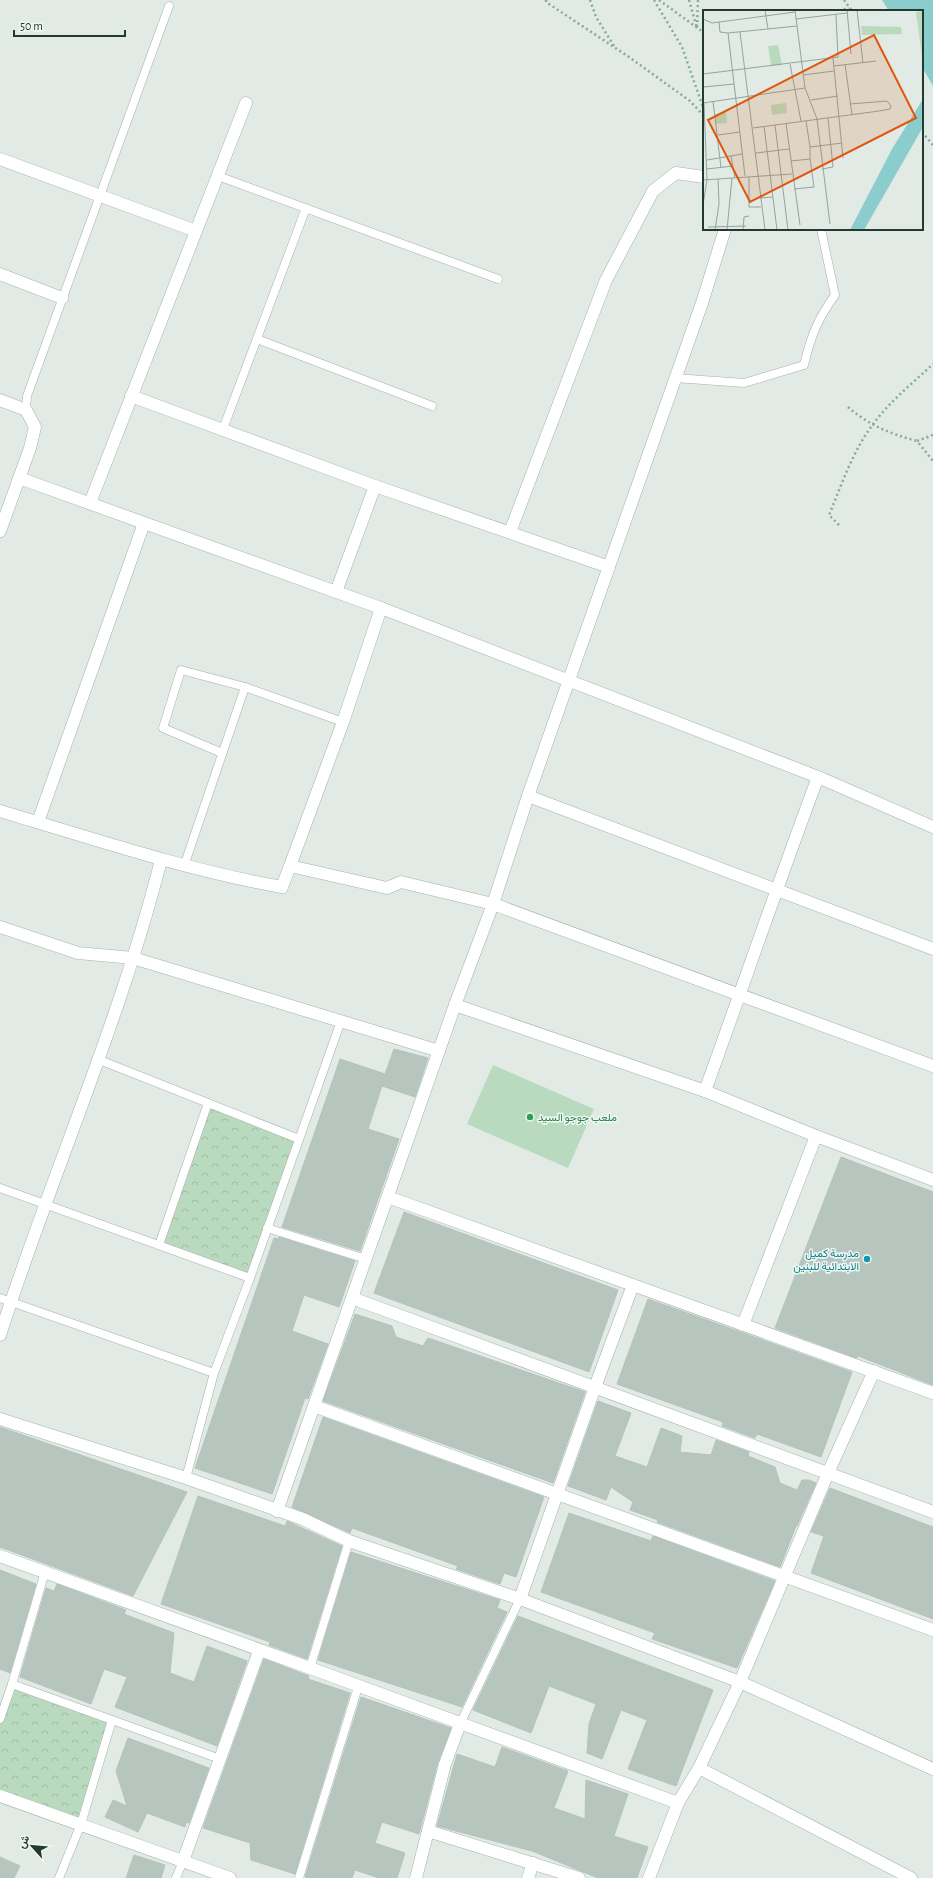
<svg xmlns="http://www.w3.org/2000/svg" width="933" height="1878" font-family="'Alegreya Sans',Vazirmatn,sans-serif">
	<defs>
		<pattern id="park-crowns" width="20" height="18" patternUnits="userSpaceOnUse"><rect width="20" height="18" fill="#badabf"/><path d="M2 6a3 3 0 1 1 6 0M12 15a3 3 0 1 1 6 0" fill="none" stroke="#a0bca4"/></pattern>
	</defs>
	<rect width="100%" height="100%" fill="#e1eae5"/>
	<g fill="url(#park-crowns)">
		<polygon points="208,1103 299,1139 250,1278 159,1245"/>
		<polygon points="12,1684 112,1720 81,1824 0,1796 0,1719"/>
	</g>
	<polygon fill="#badabf" points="493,1065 594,1109 568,1168 467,1124"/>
	<polygon fill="#8bcccd" points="882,0 933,0 933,86 922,67 922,11 889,11"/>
	<g fill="#b6c5bd" stroke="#b3c4bb">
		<polygon points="394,1049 428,1058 415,1097 382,1086 368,1129 399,1139 360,1251 282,1227 340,1059 385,1074"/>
		<polygon points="841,1157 933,1192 933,1385 858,1356 857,1358 775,1328"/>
		<polygon points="404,1212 618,1290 589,1372 374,1293"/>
		<polygon points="279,1237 355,1261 339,1307 304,1295 292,1331 328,1344 308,1399 305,1398 272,1494 195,1468 274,1238 278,1239"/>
		<polygon points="648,1299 852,1372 821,1457 757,1434 755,1438 722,1426 723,1422 617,1384"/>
		<polygon points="355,1314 392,1326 396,1337 423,1346 428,1338 585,1392 553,1483 323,1401"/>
		<polygon points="598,1401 631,1413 615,1456 647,1467 661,1428 682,1436 680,1452 711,1455 716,1440 749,1452 748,1456 775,1467 780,1483 797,1490 802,1480 809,1480 816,1483 797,1526 796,1526 780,1567 657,1522 658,1520 630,1510 633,1502 611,1487 606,1500 568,1486"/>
		<polygon points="323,1417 544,1497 516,1577 504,1573 500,1584 456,1569 458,1566 352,1528 350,1533 292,1507"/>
		<polygon points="0,1427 187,1492 133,1596 0,1547"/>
		<polygon points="830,1488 933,1527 933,1619 811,1573 824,1536 811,1532"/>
		<polygon points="198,1496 285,1526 287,1521 342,1546 307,1659 269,1645 270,1642 161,1604"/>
		<polygon points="569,1513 651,1541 653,1536 775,1581 737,1668 652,1639 655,1633 541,1592"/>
		<polygon points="351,1552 500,1600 497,1608 507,1612 462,1707 318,1660"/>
		<polygon points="0,1570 36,1584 10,1673 0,1669"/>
		<polygon points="57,1584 126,1610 124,1614 174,1633 170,1673 194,1682 207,1646 247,1661 217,1746 115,1707 127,1677 104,1669 91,1704 20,1677 46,1588 54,1591"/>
		<polygon points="518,1616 713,1690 676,1786 628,1769 647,1720 621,1710 602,1759 587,1753 589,1724 596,1704 549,1686 531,1733 473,1710"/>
		<polygon points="264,1659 309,1676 308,1679 350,1693 295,1874 251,1860 250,1843 203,1828"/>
		<polygon points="361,1697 451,1728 438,1762 419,1834 382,1822 375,1843 405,1853 397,1878 379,1878 355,1870 352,1878 308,1878 305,1877"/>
		<polygon points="128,1738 209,1768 189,1823 186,1822 185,1827 147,1813 138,1832 105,1817 113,1800 127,1806 116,1771"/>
		<polygon points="502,1747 568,1771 554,1808 585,1819 586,1780 628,1794 614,1836 648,1847 637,1878 598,1878 532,1851 437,1826 457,1754 495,1767"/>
		<polygon points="134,1855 165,1865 161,1878 126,1878"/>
		<polygon points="0,1857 20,1866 14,1878 0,1878"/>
	</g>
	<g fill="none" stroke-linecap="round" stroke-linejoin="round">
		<g stroke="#a4b2ab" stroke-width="9">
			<g id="service">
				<polyline points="218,176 498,279"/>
				<polyline points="257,339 432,406"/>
				<path d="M675,378l69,5 60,-18c7,-29 13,-45 31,-70l-14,-66"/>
				<polyline points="26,410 27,396 169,6"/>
				<polyline points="223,429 306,208"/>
				<polyline points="222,753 163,728 181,670 245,687 343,722"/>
				<polyline points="184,866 245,687"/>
				<polyline points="97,1059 299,1139"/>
				<polyline points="0,1188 250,1278"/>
				<polyline points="267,1228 366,1259"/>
				<polyline points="159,1245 208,1103"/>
				<polyline points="0,1298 214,1373"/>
				<polyline points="186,1478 214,1373 250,1278 341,1021"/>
				<polyline points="310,1668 349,1541"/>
				<polyline points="12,1684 45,1572"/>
				<polyline points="0,1719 12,1684 112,1720 81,1824 59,1878"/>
				<polyline points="112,1720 220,1759"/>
				<polyline points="460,1724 520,1599"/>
				<polyline points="176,1878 183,1861"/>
				<polyline points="299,1878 358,1687"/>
			</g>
		</g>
		<g stroke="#a4b2ab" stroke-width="13">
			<g id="minor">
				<polyline points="0,159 196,231"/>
				<polyline points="0,274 62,298"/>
				<polyline points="131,396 375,486 609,567"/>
				<polyline points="0,400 26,410 35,427 30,448 0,531"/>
				<polyline points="19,478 381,608 818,777 933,827"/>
				<polyline points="90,503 246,103"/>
				<polyline points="510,532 606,280 653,191 676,173 704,177"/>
				<polyline points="336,592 375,486"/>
				<polyline points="528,796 933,949"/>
				<path d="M0,811c94,28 186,59 282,76l8,-21 97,22 14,-6 92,22 440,162"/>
				<polyline points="38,822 144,523"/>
				<polyline points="290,866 343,722 381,608"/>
				<polyline points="0,927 78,953 133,958 439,1051"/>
				<polyline points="455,1005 705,1091"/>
				<polyline points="816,1136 933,1180"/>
				<polyline points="388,1197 933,1393"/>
				<polyline points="352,1298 933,1512"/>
				<path d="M743,1325l73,-189 -111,-45c38,-105 74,-210 113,-314"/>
				<path d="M0,1335c51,-159 120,-313 161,-475"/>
				<polyline points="314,1406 933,1630"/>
				<polyline points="0,1419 186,1478 303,1519 349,1541 520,1599 740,1682 933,1769"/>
				<polyline points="277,1511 455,1005 493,904 528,796 702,303 725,229"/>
				<polyline points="0,1556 310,1668 678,1803"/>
				<polyline points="520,1599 595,1387 633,1285"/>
				<polyline points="699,1768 911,1878"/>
				<polyline points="0,1796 230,1878"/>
				<polyline points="428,1831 579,1878"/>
				<polyline points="183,1861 259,1651"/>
				<polyline points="416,1878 445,1764 460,1724"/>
				<polyline points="528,1878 533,1863"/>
				<polyline points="649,1878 678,1803 699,1768 740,1682 828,1473 874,1371"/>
			</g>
		</g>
		<g stroke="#83ac99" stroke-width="2.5" stroke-dasharray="2 3" stroke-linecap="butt">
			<polyline points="546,0 546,2 629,57 690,101 704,116"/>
			<polyline points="590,0 596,17 614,46"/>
			<polyline points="654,0 682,47 704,110"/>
			<polyline points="659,0 703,32 704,56"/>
			<polyline points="689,0 697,28 698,0"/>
			<polyline points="844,0 852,11"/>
			<polyline points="839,11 849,8"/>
			<polyline points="922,132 933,145"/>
			<path d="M848,407c20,18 43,27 69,34"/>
			<polyline points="933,435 917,441 933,461"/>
			<path d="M839,525l-10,-10c13,-31 24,-65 45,-92 16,-22 39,-40 59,-59"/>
		</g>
		<use href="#service" stroke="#fff" stroke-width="8"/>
		<use href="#minor" stroke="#fff" stroke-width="12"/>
	</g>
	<circle fill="#2e9e5b" stroke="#f1f7f3" stroke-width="1.5" cx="530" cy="1117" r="4"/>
	<circle fill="#0f9aa8" stroke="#f1f7f3" stroke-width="1.5" cx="867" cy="1259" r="4"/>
	<g text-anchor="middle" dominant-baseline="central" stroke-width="3" stroke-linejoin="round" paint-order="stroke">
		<g font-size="11" fill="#27864d" stroke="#f1f7f3" text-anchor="start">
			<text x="538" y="1117">ملعب جوجو السيد</text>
		</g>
		<g font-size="11" fill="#0d838f" stroke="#f1f7f3" text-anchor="end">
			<text x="859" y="1253">مدرسة كميل<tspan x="859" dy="13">الابتدائية للبنين</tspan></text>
		</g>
	</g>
	<g transform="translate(703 10)">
		<rect width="220" height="220" fill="#e1eae5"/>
		<path d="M220,1v53l-7,-52zM158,16l40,1 1,7 -40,1zM75,35l4,20 -11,1 -3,-20z" fill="#badabf"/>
		<path d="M83,93l1,10 -15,2 -1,-10zM23,102l1,11 -11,1 -1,-10z" fill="#badabf"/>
		<path d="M220,89v28l-59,103h-14l42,-81z" fill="#8bcccd"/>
		<path fill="none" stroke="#95a49d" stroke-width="1" d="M62,0l3,19M92,0l10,78 12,31 13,105M144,0l4,44M154,0l6,53M0,9l9,4 83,-11M93,9l51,-6M16,12l1,10 8,1 69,-7M37,22l25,198M25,23l17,143M130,48l10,100M87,54l11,57M142,54l7,51M131,56l42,-5M0,64l135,-17 -2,-42M100,65l31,-4M0,77l31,-3M108,90l27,-4M10,91l8,67M0,93l102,-15M103,111l4,26M83,113l14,102M72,115l13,105M61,116l13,104M50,118l126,-17 11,-2 1,-3 -4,-5 -37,3M15,125l22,-3M53,143l33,-4M28,146l4,22M4,150l35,-6M88,151l19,-2v-12l32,-4M4,159l26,-3M119,159l11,-2 -5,-49M46,167v30h12M0,170l89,-6M91,179l20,-2 -4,-28M57,188l13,-1M0,195l4,-25 -3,-77M5,217l38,-1M12,220l4,-26 -1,-25M24,220l5,-52M40,220l1,-13 5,-1"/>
		<path fill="#de570e" fill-opacity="0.15" stroke="#de570e" stroke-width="2" d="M171,25l42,83 -166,84 -42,-82z"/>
		<rect width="220" height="220" fill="none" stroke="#223a30" stroke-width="2"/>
	</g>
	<g transform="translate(32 1846) rotate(297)" stroke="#f1f7f3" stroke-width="3" paint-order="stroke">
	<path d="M0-3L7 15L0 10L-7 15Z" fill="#223a30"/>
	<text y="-6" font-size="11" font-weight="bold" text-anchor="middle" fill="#223a30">ش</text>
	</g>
	<path d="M14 30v6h111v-6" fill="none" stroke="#223a30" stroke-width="2"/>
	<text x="20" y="30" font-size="12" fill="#223a30" stroke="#f1f7f3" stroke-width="3" paint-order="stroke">50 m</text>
</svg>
